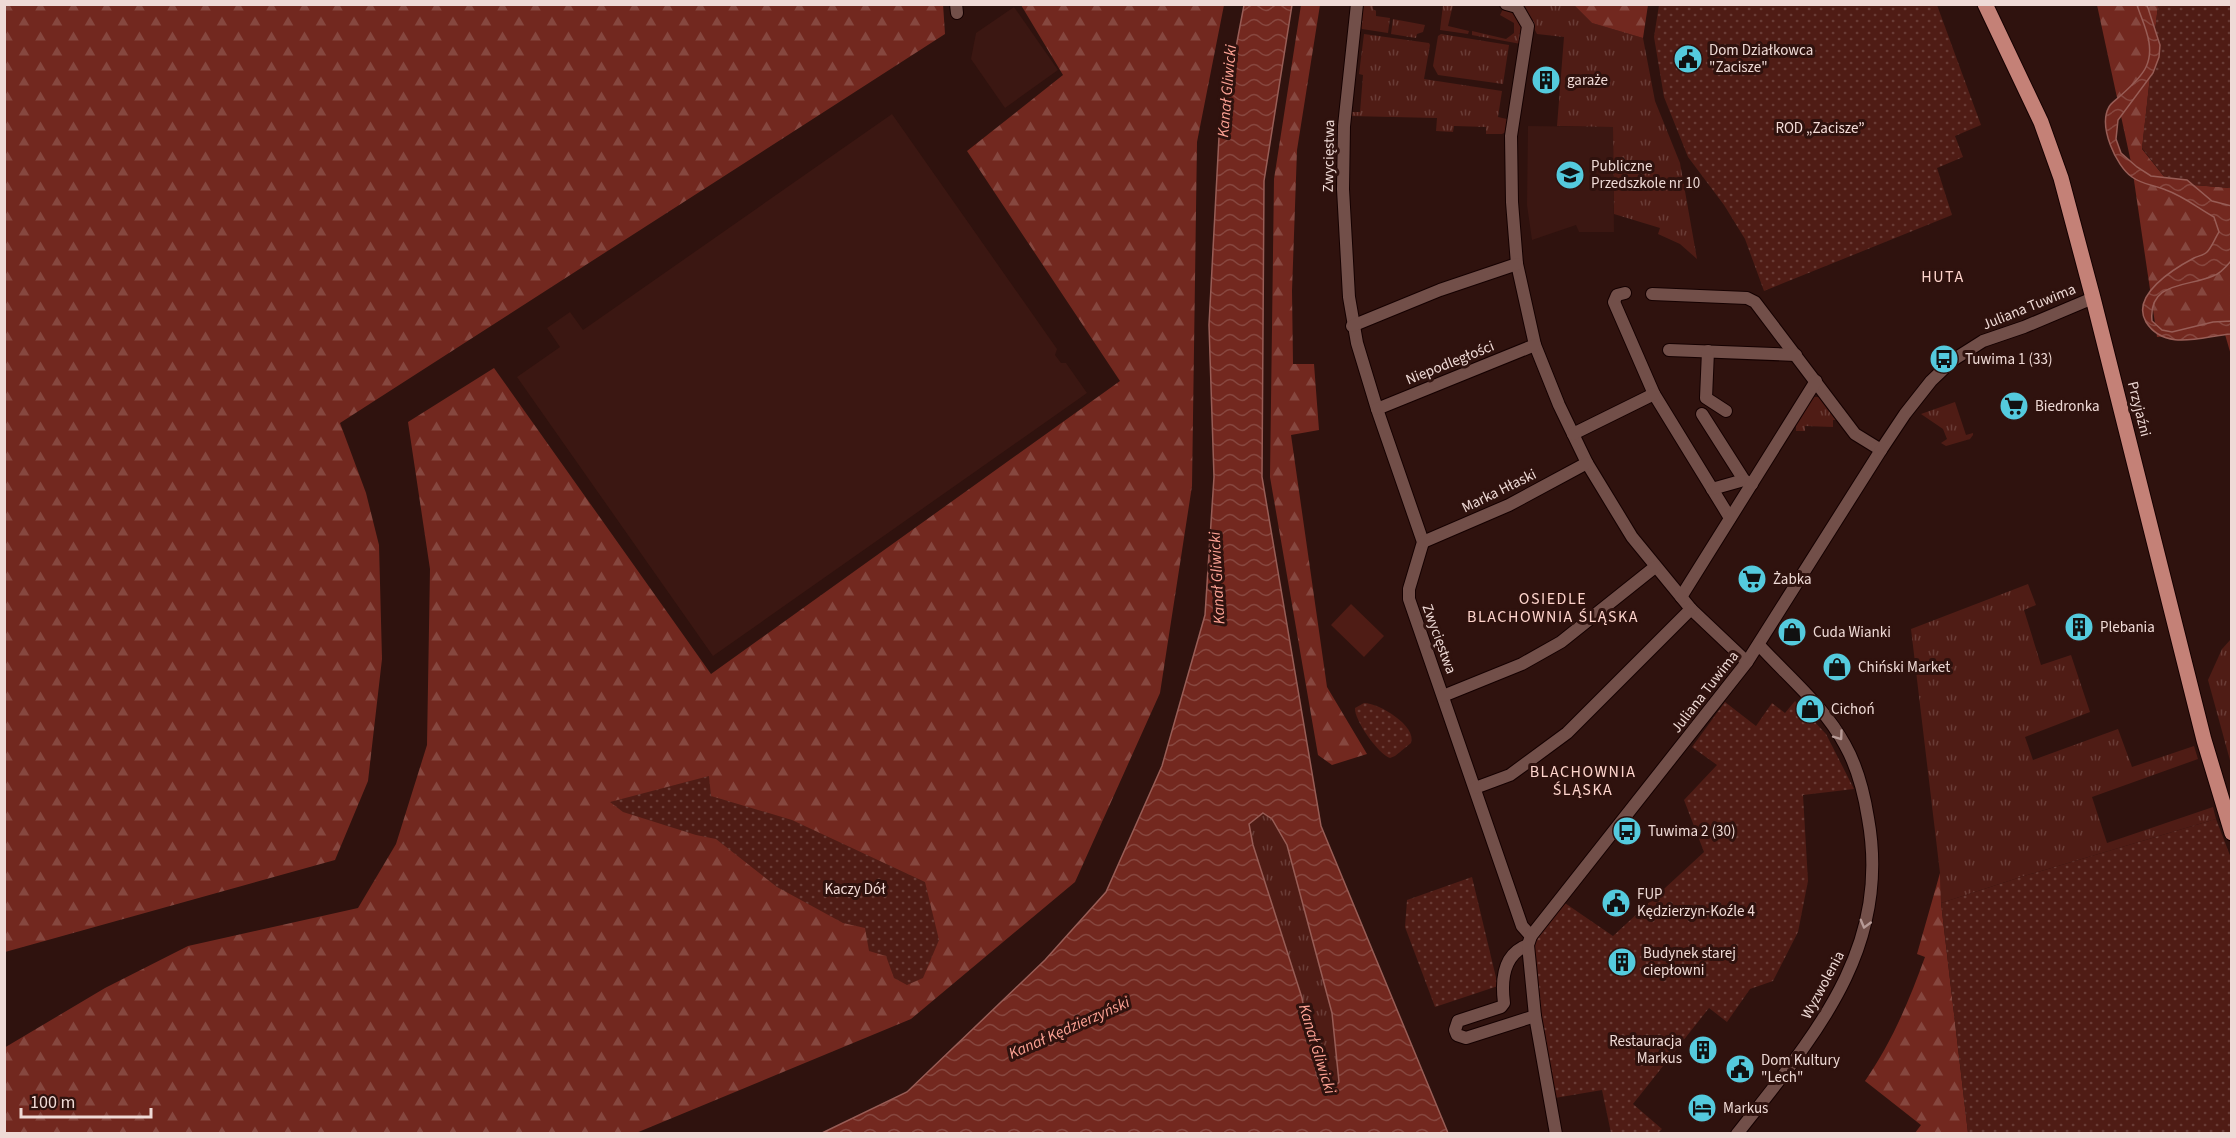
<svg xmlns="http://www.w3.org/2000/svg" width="2236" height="1138" font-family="'Source Sans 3',sans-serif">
	<defs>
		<pattern id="grass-tufts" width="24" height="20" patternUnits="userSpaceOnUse" patternTransform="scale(1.5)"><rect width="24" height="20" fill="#4f1c15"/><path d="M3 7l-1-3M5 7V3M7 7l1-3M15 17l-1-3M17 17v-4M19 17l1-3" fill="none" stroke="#693c36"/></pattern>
		<pattern id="forest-firs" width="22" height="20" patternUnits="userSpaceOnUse" patternTransform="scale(1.5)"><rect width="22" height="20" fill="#72281f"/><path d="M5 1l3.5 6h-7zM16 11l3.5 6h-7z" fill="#86473f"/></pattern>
		<pattern id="park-dots" width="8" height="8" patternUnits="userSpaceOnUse" patternTransform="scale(1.5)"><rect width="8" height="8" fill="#4f1c15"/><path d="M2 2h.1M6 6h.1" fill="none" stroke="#693c36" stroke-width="1.8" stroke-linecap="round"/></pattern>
		<pattern id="water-waves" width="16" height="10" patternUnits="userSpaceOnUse" patternTransform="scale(1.5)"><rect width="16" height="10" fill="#73281f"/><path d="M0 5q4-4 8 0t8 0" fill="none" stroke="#87473f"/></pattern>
	</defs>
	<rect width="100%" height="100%" fill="#2f120e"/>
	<g fill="#3b1712">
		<polygon points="1014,7 1058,70 1005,108 971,59 976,33"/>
		<polygon points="892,114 1057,349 1055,355 1061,363 1066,363 1087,393 713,656 517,377 560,347 547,328 570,312 583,330"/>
		<polygon points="1528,126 1613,127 1614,232 1579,232 1576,225 1532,240 1527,205"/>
	</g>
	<g fill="url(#grass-tufts)">
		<polygon points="1364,5 1373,5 1373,9 1376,11 1376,16 1390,18 1388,33 1362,29 1359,26"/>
		<polygon points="1443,5 1453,5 1448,26 1469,31 1468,34 1440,30"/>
		<polygon points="1522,5 1574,5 1592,23 1643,38 1655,101 1680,163 1697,259 1680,244 1658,234 1660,228 1614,214 1613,127 1557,126 1564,37 1537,34"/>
		<path d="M1503,9c19,5 19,18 18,35l-49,-9v-4l34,8 8,-6v-10l-14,-8z"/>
		<polygon points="1393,19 1425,25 1423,32 1417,34 1416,38 1391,34"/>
		<polygon points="1364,34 1429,43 1430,45 1424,79 1502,91 1498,117 1511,120 1506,132 1502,134 1486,134 1486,127 1454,126 1453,132 1436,131 1437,118 1349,116 1351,112 1360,112 1363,75 1359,74"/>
		<polygon points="1441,34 1509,45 1503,84 1438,75 1433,66 1438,36"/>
		<polygon points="1813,397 1821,397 1841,420 1833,420 1833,427 1805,426 1805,431 1796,431 1796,422"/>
		<polygon points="1955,402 1966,435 1973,433 1973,435 1970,439 1946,446 1941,443 1947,439 1943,429 1921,414"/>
		<polygon points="2028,584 2036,605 2024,610 2041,665 2071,655 2090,712 2025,737 2033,760 2118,729 2132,767 2194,746 2198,759 2092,797 2107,843 2213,807 2216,819 2024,876 1941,903 1940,873 1911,629"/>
		<polygon points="2231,639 2231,764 2208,680 2222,649"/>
		<polygon points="1263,813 1272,819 1287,845 1332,1013 1339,1082 1327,1096 1317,1076 1302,998 1253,845 1249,824"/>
	</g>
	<g fill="url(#forest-firs)">
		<polygon points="5,4 943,4 945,34 340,423 366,493 379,545 382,659 368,781 335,860 5,952"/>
		<polygon points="1021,5 1224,5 1197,142 1192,486 1160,693 1075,882 911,1019 636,1133 5,1133 4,1048 105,988 188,946 358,908 396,844 427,745 430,569 408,422 494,368 711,674 1120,381 967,151 1063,75"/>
		<polygon points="1301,5 1320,5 1297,150 1292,291 1293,364 1314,364 1319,430 1291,435 1327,687 1367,754 1332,765 1318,755 1270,477 1274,179"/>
		<polygon points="1574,5 1648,5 1643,38 1592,23"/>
		<polygon points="2097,5 2158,5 2142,149 2169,183 2231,188 2231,355 2224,331 2157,337 2132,167"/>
		<path d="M1940,873l1,30 27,230h-53l6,-8 -56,-44c27,-39 44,-80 60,-124l-8,-3z"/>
	</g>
	<g fill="url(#park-dots)">
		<polygon points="1659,5 1937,5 1981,125 1955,136 1963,157 1937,168 1952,215 1764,291 1745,239 1724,205 1688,157 1664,97 1654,37"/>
		<polygon points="2158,5 2231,5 2231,188 2169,183 2142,148"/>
		<polygon points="1795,701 1826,734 1854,789 1803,795 1808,881 1798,932 1773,981 1750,989 1727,1022 1709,1008 1633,1104 1662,1129 1658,1133 1611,1133 1602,1090 1549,1099 1531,936 1559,899 1613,936 1704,852 1684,800 1717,765 1692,747 1725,702 1756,726 1772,703 1785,713"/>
		<path d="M1364,703c15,0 53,23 47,40l-16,13 -5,2c-12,-4 -36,-38 -35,-50z"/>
		<polygon points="709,776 711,796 792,820 925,882 939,940 923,978 907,985 894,978 886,956 869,951 865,928 843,923 777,887 716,839 696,835 623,812 610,802"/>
		<polygon points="2216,819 2231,858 2231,1133 1968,1133 1941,903 2024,876"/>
		<polygon points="1472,877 1498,986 1435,1007 1405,927 1407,900"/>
	</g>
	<polygon fill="#4f1c15" points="1351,604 1384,636 1364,657 1331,625"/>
	<g fill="url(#water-waves)" stroke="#985d56" stroke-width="1.5" fill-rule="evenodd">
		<path d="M1244,5h48l-28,176 -2,296 59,349 127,307h-626l85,-41 138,-132 61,-68 56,-126 43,-151 9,-138 -5,-152 10,-188zM1263,813l9,6 15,26 45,168 7,69 -11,13 -11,-19 -15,-78 -49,-153 -4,-21z"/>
		<path d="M2137,5h10l13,40 -1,12 -6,16 -35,47 -2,19 5,14 16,14 14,9 36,4 25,21 20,5 -1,55c-5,6 -11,13 -18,15 -25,11 -65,5 -61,45l10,9 10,2 41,-10 18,-1v13c-28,2 -66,18 -85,-12 -16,-27 29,-54 48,-64 4,-2 10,-3 13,-6 5,-5 8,-14 12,-20l-5,-15c-16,-9 -31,-21 -48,-27 -12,-5 -23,-5 -34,-13 -16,-11 -34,-51 -23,-70 1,-3 7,-7 10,-10 9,-8 22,-19 27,-30 10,-21 -3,-43 -9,-62z"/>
	</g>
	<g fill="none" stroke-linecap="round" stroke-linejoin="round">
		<g stroke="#150000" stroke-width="14">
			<g id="minor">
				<polyline points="956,4 957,13"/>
				<polyline points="1357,4 1344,126 1343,189 1349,297 1357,343 1377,409 1423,542 1409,589 1409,599 1522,926 1531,936"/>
				<polyline points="1506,4 1517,7 1528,26 1511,136 1512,202 1517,264 1535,345 1559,405 1587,463 1632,537 1691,609 1747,662"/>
				<polyline points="1625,293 1617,295 1614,302 1654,394 1730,518"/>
				<polyline points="1652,294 1747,298 1755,302 1855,434 1881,450"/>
				<polyline points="1352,326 1440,290 1517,264"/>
				<polyline points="1669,350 1796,355"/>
				<polyline points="1708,351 1706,398 1726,411"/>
				<polyline points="1377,409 1535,345"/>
				<polyline points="1702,414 1744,480 1752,484"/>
				<polyline points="1573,434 1654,394"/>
				<polyline points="1712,489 1744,480"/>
				<polyline points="1423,542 1509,505 1587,463"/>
				<polyline points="1681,597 1816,381"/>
				<polyline points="1443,696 1522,664 1561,642 1655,567"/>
				<polyline points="1475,788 1510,775 1567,733 1691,609"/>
				<path d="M1528,945c-25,9 -27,35 -24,58l-3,4 -43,14 -3,9 2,5 9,3 69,-22"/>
				<polyline points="1556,1134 1535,1016 1528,945 1531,936 1747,662 1881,450 1905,414 1931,381 1953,360 1983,341 2024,327 2093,298"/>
				<path d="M1737,1134c76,-97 155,-184 131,-316 -4,-25 -10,-50 -23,-73 -21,-39 -57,-68 -86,-100"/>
			</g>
		</g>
		<g stroke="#150000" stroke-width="17">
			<polyline id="major" points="1985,4 2041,122 2061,178 2093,298 2204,740 2232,833"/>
		</g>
		<use href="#minor" stroke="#724f49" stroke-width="12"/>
		<use href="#major" stroke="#c48177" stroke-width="15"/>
	</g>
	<defs><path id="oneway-chevron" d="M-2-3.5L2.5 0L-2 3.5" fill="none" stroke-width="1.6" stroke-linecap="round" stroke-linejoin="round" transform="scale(1.5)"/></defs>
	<g stroke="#b79b97">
		<use href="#oneway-chevron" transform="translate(1839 736) rotate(54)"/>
		<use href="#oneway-chevron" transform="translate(1865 924) rotate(105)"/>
	</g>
	<defs>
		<g id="civic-disc" transform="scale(1.5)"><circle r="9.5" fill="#54cadd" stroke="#2f120e"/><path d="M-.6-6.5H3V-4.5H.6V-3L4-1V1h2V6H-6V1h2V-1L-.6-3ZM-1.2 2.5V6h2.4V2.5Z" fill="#111"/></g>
		<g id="building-disc" transform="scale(1.5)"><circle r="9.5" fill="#54cadd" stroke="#2f120e"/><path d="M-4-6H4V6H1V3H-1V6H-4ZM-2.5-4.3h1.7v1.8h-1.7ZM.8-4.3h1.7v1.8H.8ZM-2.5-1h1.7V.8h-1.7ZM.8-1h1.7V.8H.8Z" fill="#111"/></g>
		<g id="school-disc" transform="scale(1.5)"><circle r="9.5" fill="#54cadd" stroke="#2f120e"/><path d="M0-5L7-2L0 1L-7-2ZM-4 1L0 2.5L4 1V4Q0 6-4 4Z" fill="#111"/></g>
		<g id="bus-disc" transform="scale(1.5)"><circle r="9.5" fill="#54cadd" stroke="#2f120e"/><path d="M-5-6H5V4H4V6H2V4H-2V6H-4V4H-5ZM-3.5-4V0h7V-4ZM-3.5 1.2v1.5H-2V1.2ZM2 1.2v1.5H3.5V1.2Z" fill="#111"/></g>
		<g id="supermarket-disc" transform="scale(1.5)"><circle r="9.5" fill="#54cadd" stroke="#2f120e"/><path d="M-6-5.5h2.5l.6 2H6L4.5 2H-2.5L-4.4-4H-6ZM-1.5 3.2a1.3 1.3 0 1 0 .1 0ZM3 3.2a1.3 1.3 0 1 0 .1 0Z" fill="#111"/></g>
		<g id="shop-disc" transform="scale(1.5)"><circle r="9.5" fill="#54cadd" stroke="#2f120e"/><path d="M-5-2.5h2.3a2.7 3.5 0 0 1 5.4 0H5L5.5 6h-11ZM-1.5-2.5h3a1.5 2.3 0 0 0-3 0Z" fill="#111"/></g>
		<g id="hotel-disc" transform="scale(1.5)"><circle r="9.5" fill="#54cadd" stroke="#2f120e"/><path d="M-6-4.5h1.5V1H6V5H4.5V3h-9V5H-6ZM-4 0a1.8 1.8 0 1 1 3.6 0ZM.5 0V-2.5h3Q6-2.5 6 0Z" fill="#111"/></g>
	</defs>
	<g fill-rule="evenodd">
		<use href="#civic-disc" x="1688" y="59"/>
		<use href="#building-disc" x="1546" y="80"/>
		<use href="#school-disc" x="1570" y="175"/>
		<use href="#bus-disc" x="1944" y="359"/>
		<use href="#supermarket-disc" x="2014" y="406"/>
		<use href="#supermarket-disc" x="1752" y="579"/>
		<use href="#building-disc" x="2079" y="627"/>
		<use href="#shop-disc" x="1792" y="632"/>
		<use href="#shop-disc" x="1837" y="667"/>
		<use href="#shop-disc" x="1810" y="709"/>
		<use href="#bus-disc" x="1627" y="831"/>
		<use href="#civic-disc" x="1616" y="903"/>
		<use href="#building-disc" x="1622" y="962"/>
		<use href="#building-disc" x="1703" y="1050"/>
		<use href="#civic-disc" x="1740" y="1069"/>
		<use href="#hotel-disc" x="1702" y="1108"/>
	</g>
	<g text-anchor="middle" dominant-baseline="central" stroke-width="6" stroke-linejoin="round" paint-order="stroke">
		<g font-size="15" fill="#efdad6" stroke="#2f120e" text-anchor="start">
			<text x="1709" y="50">Dom Działkowca<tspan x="1709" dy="17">"Zacisze"</tspan></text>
			<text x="1567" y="80">garaże</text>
			<text x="1591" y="166">Publiczne<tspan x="1591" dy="17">Przedszkole nr 10</tspan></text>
			<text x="1965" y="359">Tuwima 1 (33)</text>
			<text x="2035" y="406">Biedronka</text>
			<text x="1773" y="579">Żabka</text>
			<text x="2100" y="627">Plebania</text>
			<text x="1813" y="632">Cuda Wianki</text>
			<text x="1858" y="667">Chiński Market</text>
			<text x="1831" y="709">Cichoń</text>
			<text x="1648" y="831">Tuwima 2 (30)</text>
			<text x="1637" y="894">FUP<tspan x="1637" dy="17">Kędzierzyn-Koźle 4</tspan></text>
			<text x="1643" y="953">Budynek starej<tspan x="1643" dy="17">ciepłowni</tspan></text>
			<text x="1682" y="1041" text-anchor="end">Restauracja<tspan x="1682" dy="17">Markus</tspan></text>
			<text x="1761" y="1060">Dom Kultury<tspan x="1761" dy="17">"Lech"</tspan></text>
			<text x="1723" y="1108">Markus</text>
		</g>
		<g font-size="15" fill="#f4dcd8" stroke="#2f120e">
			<text x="1820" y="128">ROD „Zacisze”</text>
			<text x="855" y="889">Kaczy Dół</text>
		</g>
		<g font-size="15" fill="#efdad6" stroke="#2f120e">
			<text transform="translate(1329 156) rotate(-89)">Zwycięstwa</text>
			<text transform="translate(2029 307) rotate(-22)">Juliana Tuwima</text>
			<text transform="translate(1450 363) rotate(-22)">Niepodległości</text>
			<text transform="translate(2139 409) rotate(76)">Przyjaźni</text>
			<text transform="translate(1499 491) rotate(-26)">Marka Hłaski</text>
			<text transform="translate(1439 639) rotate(70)">Zwycięstwa</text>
			<text transform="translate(1705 692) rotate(-52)">Juliana Tuwima</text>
			<text transform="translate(1823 985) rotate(-62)">Wyzwolenia</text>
		</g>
		<g font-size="16" font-style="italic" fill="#fea395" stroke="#2f120e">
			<text transform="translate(1227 91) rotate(-85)">Kanał Gliwicki</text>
			<text transform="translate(1217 578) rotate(-93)">Kanał Gliwicki</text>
			<text transform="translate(1069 1028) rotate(-24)">Kanał Kędzierzyński</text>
			<text transform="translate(1317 1049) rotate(73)">Kanał Gliwicki</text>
		</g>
		<g font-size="16" letter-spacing="1.5" fill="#ffd5cd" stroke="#2f120e">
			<text x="1943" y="277">HUTA</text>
			<text x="1553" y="599">OSIEDLE<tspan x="1553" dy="18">BLACHOWNIA ŚLĄSKA</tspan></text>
			<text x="1583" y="772">BLACHOWNIA<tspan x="1583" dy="18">ŚLĄSKA</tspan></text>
		</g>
	</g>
	<rect width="2236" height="1138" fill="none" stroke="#efdad6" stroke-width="12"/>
	<path d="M21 1108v9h130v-9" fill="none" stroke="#efdad6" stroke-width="3"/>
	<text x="30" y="1108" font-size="18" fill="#efdad6" stroke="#2f120e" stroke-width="4.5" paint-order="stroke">100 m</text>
</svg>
